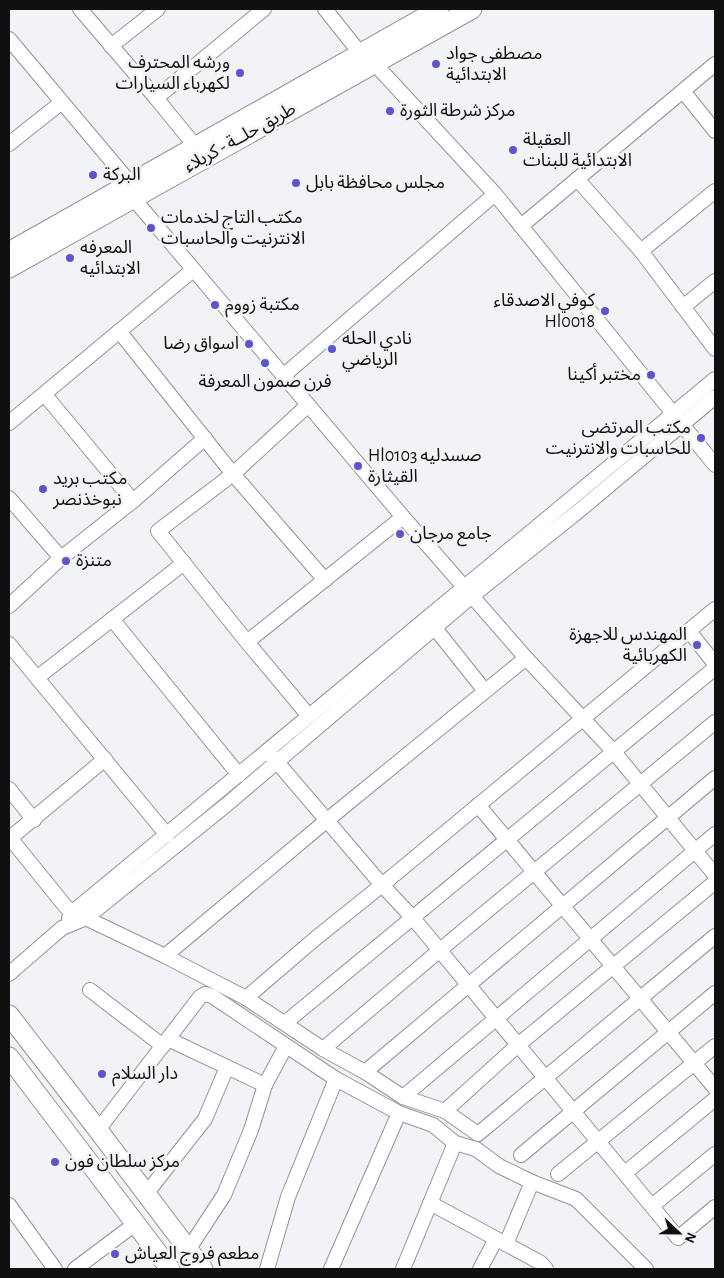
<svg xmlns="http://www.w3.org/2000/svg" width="724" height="1278" font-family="'Alegreya Sans','Noto Sans Arabic',sans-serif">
	<rect width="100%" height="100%" fill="#f2f3f6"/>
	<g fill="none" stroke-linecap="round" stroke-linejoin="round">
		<g stroke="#939496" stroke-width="16">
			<g id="minor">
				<polyline points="80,9 156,98 196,147"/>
				<polyline points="325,9 360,53"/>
				<polyline points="9,39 131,184"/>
				<polyline points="111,46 158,9"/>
				<polyline points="374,63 495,194 715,465"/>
				<polyline points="683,91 715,131"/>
				<polyline points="156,98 264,9"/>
				<polyline points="9,144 62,102"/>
				<polyline points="577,179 641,251 715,349"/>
				<polyline points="133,198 403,517 526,658 614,752 715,875"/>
				<polyline points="521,226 715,64"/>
				<polyline points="641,251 715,191"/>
				<polyline points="683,307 715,281"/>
				<polyline points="119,331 233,474 325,580"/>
				<polyline points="283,376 495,194"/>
				<polyline points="45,395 133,501"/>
				<polyline points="307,406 233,474 158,531 247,642 309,716"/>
				<polyline points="9,423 193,270"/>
				<polyline points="9,498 61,558"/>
				<polyline points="9,606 61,558 133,501 205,438"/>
				<polyline points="112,619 239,775"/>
				<polyline points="434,627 485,691"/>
				<polyline points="689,631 715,664"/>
				<polyline points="247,642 403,517"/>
				<polyline points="9,644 167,835"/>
				<polyline points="38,677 184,563"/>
				<polyline points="271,755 382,885 413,918 678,1238 715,1207"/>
				<polyline points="9,789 34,820"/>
				<polyline points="478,805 715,1088"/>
				<polyline points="10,838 66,907 73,912 165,956 246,998 323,1049 365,1072 403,1097 445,1111 478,1134 715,936"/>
				<polyline points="9,839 105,759"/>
				<polyline points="69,918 73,912 715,379"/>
				<polyline points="165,956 326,821 526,658"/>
				<polyline points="9,974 62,928 86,918 225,806 472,596 575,514 715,397"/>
				<polyline points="90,990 163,1046"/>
				<polyline points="246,998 316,938 382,885 715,609"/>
				<polyline points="285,1023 715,668"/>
				<polyline points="168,1039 265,1085"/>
				<polyline points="323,1049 440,950 715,722"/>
				<polyline points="365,1072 715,778"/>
				<polyline points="403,1097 715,834"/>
				<polyline points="445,1111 518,1045 715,882"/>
				<polyline points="98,1130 200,997 205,994 212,996 336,1079 399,1113 433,1125 455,1143 476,1149 499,1166 532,1182 576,1199 646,1269"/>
				<polyline points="521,1155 715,993"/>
				<polyline points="625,1173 715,1099"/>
				<polyline points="558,1174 715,1046"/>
				<polyline points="146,1194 205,1119 227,1067"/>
				<polyline points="430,1203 541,1263 546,1269"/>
				<polyline points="9,1205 55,1269"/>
				<polyline points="652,1206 715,1154"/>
				<polyline points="506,1244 532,1182"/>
				<polyline points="188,1250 224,1195 251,1130 265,1085 286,1046"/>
				<polyline points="75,1269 135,1224"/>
				<polyline points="267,1269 288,1197 336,1079"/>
				<polyline points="331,1269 399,1113"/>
				<polyline points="403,1269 455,1143"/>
				<polyline points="480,1269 496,1239"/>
			</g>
		</g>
		<g stroke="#939496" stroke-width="21">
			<g id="highway">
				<polyline points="9,252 439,9"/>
				<polyline points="9,268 472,9"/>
				<polyline points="9,1015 98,1130 203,1269"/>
				<polyline points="9,1057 170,1269"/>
			</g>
		</g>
		<use href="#minor" stroke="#fff" stroke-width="14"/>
		<use href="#highway" stroke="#fff" stroke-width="19"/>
	</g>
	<g fill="#5b55cd" stroke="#f2f3f6" stroke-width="2">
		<circle cx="436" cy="64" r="5"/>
		<circle cx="240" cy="73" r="5"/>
		<circle cx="390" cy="111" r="5"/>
		<circle cx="513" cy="150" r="5"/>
		<circle cx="93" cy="175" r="5"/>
		<circle cx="296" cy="183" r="5"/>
		<circle cx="151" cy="228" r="5"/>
		<circle cx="70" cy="258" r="5"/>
		<circle cx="215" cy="305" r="5"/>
		<circle cx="605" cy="311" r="5"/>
		<circle cx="249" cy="344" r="5"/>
		<circle cx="332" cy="349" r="5"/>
		<circle cx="265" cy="363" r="5"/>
		<circle cx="651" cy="375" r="5"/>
		<circle cx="701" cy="438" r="5"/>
		<circle cx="358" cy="466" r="5"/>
		<circle cx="43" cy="489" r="5"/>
		<circle cx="400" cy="534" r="5"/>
		<circle cx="66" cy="561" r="5"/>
		<circle cx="697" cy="645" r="5"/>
		<circle cx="102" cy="1074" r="5"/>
		<circle cx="55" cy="1162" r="5"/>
		<circle cx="115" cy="1254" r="5"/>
	</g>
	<g text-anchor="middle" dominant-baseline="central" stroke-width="5" stroke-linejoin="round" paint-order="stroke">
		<g font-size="18" fill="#0f1010" stroke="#f2f3f6" text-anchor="start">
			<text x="446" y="54">مصطفى جواد<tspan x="446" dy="21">الابتدائية</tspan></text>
			<text x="230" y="63" text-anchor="end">ورشه المحترف<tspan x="230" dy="21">لكهرباء السيارات</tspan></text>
			<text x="400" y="111">مركز شرطة الثورة</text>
			<text x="523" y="140">العقيلة<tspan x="523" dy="21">الابتدائية للبنات</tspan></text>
			<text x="103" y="175">البركة</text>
			<text x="306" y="183">مجلس محافظة بابل</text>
			<text x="161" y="218">مكتب التاج لخدمات<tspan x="161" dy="21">الانترنيت والحاسبات</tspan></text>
			<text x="80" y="248">المعرفه<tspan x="80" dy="21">الابتدائيه</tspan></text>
			<text x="595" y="301" text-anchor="end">كوفي الاصدقاء<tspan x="595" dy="21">Hl0018</tspan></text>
			<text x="225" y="305">مكتبة زووم</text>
			<text x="342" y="339">نادي الحله<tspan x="342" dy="21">الرياضي</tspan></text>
			<text x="239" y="344" text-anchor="end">اسواق رضا</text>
			<text x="641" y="375" text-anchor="end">مختبر أكينا</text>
			<text x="265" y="382" text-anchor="middle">فرن صمون المعرفة</text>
			<text x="691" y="428" text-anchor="end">مكتب المرتضى<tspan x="691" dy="21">للحاسبات والانترنيت</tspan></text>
			<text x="368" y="456">Hl0103 صسدليه<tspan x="368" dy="21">القيثارة</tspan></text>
			<text x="53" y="479">مكتب بريد<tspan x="53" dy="21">نبوخذنصر</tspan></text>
			<text x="410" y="534">جامع مرجان</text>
			<text x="76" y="561">متنزة</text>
			<text x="687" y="635" text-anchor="end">المهندس للاجهزة<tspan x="687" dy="21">الكهربائية</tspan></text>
			<text x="112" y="1074">دار السلام</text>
			<text x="65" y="1162">مركز سلطان فون</text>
			<text x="125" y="1254">مطعم فروج العياش</text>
		</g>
		<g font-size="18" fill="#0f1010" stroke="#f2f3f6">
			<text transform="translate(240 138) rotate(-29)">طريق حلــة - كربلاء</text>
		</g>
	</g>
	<rect width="724" height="1278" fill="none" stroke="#0f1010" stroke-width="20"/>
	<g transform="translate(679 1233) rotate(112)" stroke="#f2f3f6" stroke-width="4" paint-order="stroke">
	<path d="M0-4L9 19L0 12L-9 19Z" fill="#0f1010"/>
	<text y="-8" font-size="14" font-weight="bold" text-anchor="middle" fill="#0f1010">N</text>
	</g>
</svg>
